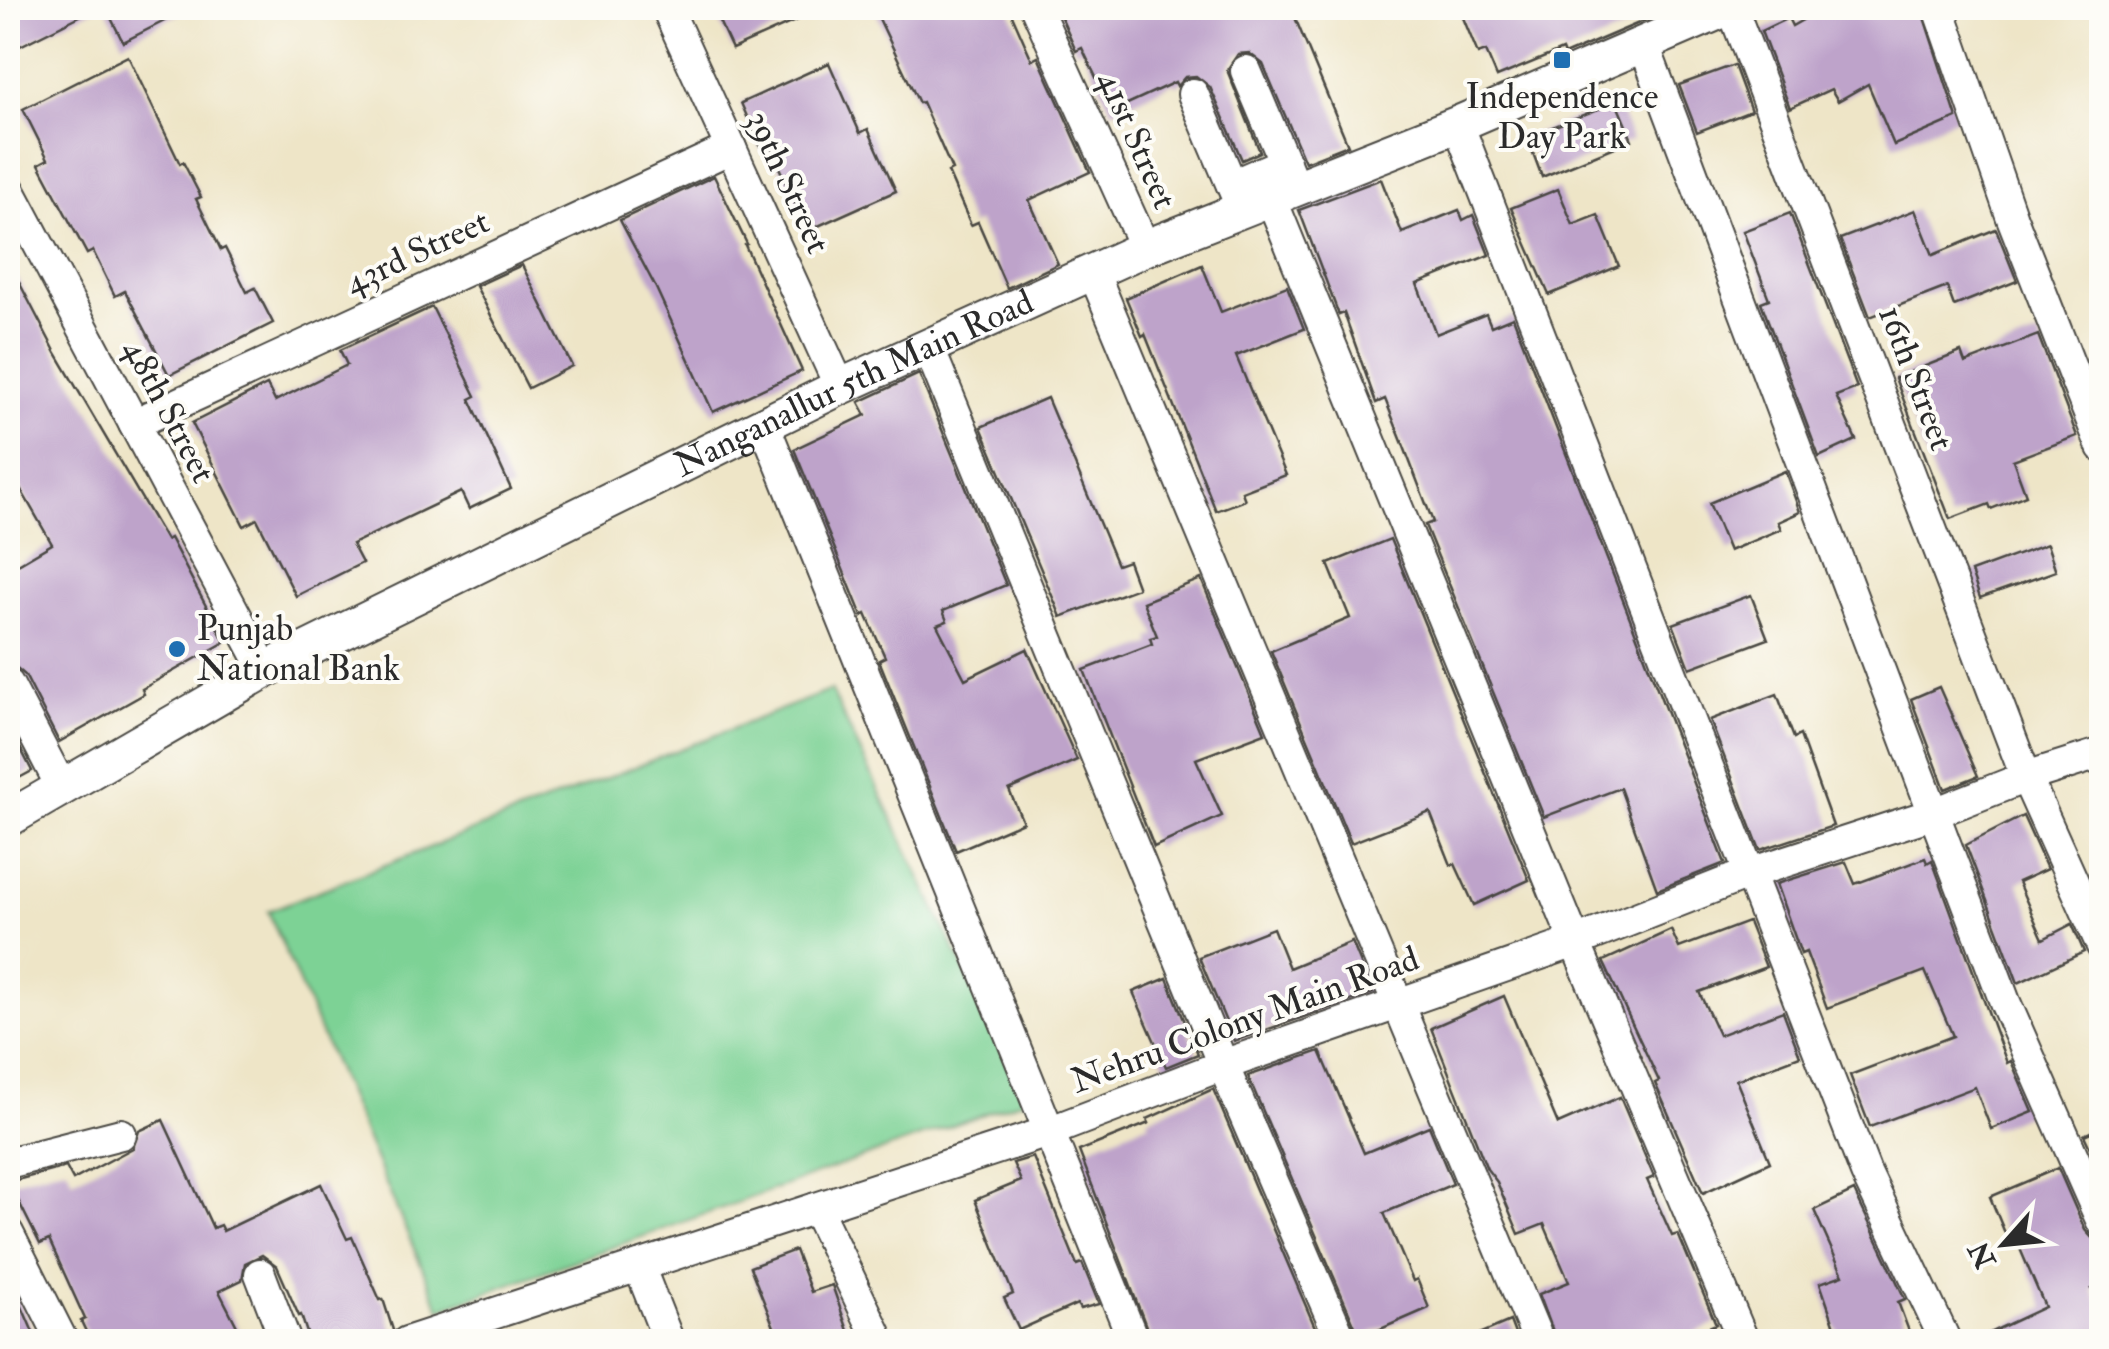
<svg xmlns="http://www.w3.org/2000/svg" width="2109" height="1349" font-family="'IM FELL Double Pica',serif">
	<rect width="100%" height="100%" fill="#fdfcf7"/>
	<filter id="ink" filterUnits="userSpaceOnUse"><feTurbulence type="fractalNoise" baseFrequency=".01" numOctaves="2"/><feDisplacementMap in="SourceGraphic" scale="20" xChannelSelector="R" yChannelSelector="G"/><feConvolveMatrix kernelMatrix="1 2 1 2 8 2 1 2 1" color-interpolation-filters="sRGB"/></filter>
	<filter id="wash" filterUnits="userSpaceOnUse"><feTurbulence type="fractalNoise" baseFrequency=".0048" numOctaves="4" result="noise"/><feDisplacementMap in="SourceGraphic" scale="40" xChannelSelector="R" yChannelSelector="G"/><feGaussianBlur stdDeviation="2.25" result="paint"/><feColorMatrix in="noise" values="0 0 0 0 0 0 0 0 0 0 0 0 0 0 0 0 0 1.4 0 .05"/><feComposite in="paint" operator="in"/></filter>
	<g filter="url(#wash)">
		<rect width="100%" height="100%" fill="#eee5c7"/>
		<polygon fill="#7dd295" stroke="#547e60" stroke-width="2.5" points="831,690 1026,1099 440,1309 268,911"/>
		<g id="blocks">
			<g fill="#bea3ca">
				<polygon points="8,8 96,8 8,52"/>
				<polygon points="106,8 190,8 123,42"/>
				<polygon points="713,8 824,8 732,49"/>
				<polygon points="874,8 1009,8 1032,60 1038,57 1090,172 1029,200 1058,264 1007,288 978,222 971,225 948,172 952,170 922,102 919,103"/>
				<polygon points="1057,8 1291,8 1348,145 1305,162 1263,64 1249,53 1238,54 1227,70 1260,152 1242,160 1210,87 1196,76 1185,77 1177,86 1175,82 1112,111 1082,48 1076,51"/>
				<polygon points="1459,8 1674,8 1564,55 1562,50 1497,77 1486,51 1478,54"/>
				<polygon points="1824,8 1921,8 1957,118 1894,145 1868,84 1838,101 1831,89 1790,108 1761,31 1788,18 1792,26"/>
				<polygon points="128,56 180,164 183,162 201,197 196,199 221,250 225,248 247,292 255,288 273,323 169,375 125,291 115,296 93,251 87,254 39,164 48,159 23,109"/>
				<polygon points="829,63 860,133 868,129 896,191 807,231 771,149 763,153 741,103"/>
				<polygon points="1734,65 1751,111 1697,132 1679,85"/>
				<polygon points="1616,102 1632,140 1542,177 1527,137"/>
				<polygon points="714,176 747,244 745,245 802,371 713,412 656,288 620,220"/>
				<polygon points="1381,179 1402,233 1459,210 1463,220 1473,215 1489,255 1417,284 1436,334 1486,314 1491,326 1513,317 1725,863 1657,890 1620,788 1544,817 1425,525 1433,522 1403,444 1385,399 1376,403 1344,313 1339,315 1299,210"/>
				<polygon points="1558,189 1573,225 1598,215 1619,266 1549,295 1511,208"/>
				<polygon points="1915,210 1933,255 1996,229 2017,281 1954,306 1947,287 1870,317 1840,239"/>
				<polygon points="1790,213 1857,388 1836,396 1856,440 1819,457 1761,302 1769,299 1743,231"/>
				<polygon points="8,261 56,353 166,540 170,538 225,642 142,689 144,694 59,742 25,675 17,668 8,665 8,570 52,544 8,467 8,460 18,454 8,435"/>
				<polygon points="522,265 572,366 528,388 476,286"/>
				<polygon points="1202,265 1221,312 1287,286 1304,329 1236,356 1286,475 1242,492 1245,500 1216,511 1145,334 1142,336 1126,298"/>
				<polygon points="432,307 476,396 470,399 511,489 469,509 461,492 352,544 362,563 296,596 257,519 244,526 192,423 267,385 275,401 347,365 340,350"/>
				<polygon points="2038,335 2077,436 2013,460 2026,495 1991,509 1989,504 1950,519 1895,378 1961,352 1965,363"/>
				<polygon points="919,374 1006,585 943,611 947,621 937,625 965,679 1027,649 1077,760 1009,790 1023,822 956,851 879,660 885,657 866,614 862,616 794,449 866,415 859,402"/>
				<polygon points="1047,398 1117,565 1128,561 1138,588 1061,617 981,427"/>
				<polygon points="1785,471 1800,512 1778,522 1781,529 1729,551 1709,503"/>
				<polygon points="1390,539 1529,880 1474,905 1455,864 1451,865 1430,812 1351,843 1271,651 1350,618 1328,564"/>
				<polygon points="2047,544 2056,571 1980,598 1971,572"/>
				<polygon points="1201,579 1265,733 1196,759 1222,816 1154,847 1084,670 1152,644 1150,638 1157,636 1143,602"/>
				<polygon points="1751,595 1768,639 1690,668 1673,624"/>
				<polygon points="1939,687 1978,776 1945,789 1911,699"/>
				<polygon points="1777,694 1794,738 1800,735 1833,826 1760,850 1710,720"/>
				<polygon points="8,724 32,771 8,784"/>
				<polygon points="2023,816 2047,869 2018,882 2043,939 2072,924 2084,952 2018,983 1966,845"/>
				<polygon points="1925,858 1927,863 1932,860 2007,1063 2011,1061 2033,1112 1991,1129 1975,1087 1870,1127 1850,1075 1953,1036 1925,971 1827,1008 1806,952 1801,954 1776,884 1846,862 1855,884"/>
				<polygon points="1748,922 1766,967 1699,992 1719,1035 1783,1011 1800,1056 1736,1080 1770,1162 1703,1193 1655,1083 1659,1081 1603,961 1671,930 1679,948"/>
				<polygon points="1273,928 1289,968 1352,942 1373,993 1234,1041 1199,957"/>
				<polygon points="1167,978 1198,1054 1166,1067 1133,992"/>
				<polygon points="1504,996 1558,1124 1620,1097 1654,1177 1647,1180 1672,1236 1678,1234 1716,1324 1674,1342 1557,1342 1539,1294 1569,1282 1544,1224 1519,1234 1497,1182 1487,1169 1431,1028"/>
				<polygon points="1320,1051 1364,1153 1429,1126 1453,1184 1384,1213 1413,1281 1417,1279 1429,1308 1360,1338 1248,1076"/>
				<polygon points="1213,1089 1320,1339 1314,1342 1152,1342 1079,1151 1149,1123 1147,1119"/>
				<polygon points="163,1120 213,1228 220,1225 223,1231 321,1184 347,1239 352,1237 380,1300 383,1299 393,1330 389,1342 310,1342 301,1315 299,1316 277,1266 262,1255 245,1263 242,1280 219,1291 245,1342 91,1342 81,1321 85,1319 49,1240 40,1244 9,1182 66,1167 73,1180 133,1148 139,1131"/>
				<polygon points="2102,1127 2102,1174 2084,1135"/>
				<polygon points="1033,1157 1077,1265 1082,1263 1099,1304 1080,1309 1077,1304 1019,1330 1004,1298 1013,1294 975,1200 1021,1181 1013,1163"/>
				<polygon points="2058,1168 2085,1230 2092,1238 2102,1241 2102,1286 2092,1289 2102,1305 2102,1342 1970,1342 2045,1307 2012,1230 2005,1233 1990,1197"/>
				<polygon points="1854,1191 1905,1299 1898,1302 1913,1342 1844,1342 1834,1324 1820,1283 1843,1275 1814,1210"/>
				<polygon points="795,1250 811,1292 832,1285 852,1342 780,1342 750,1267"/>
				<polygon points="8,1274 35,1337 23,1342 8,1342"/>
				<polygon points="1510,1321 1518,1342 1463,1342 1463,1341"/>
			</g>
		</g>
	</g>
	<g filter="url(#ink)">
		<use href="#blocks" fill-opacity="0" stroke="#484742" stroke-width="2.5"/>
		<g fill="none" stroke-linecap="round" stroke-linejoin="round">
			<g stroke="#484742" stroke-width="34">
				<g id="minor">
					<polyline points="667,8 840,387"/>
					<polyline points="1036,8 1145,248"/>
					<polyline points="1732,8 2026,777 2102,946"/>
					<polyline points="1939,8 2012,218 2102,447"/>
					<polyline points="1644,45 2005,1002 2102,1222"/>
					<polyline points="1246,71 1295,187"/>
					<polyline points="1193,94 1242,209"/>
					<polyline points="1458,124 1866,1173 1946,1342"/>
					<polyline points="1232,185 1285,162"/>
					<polyline points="8,187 265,670"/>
					<polyline points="1271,198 1575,942 1744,1342"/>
					<polyline points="1094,274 1539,1342"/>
					<polyline points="928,346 1223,1065 1342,1342"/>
					<polyline points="134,424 731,148"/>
					<polyline points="764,424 1134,1342"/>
					<polyline points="8,684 62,788"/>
					<polyline points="8,1163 121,1134"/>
					<polyline points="816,1208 880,1342"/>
					<polyline points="8,1233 63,1342"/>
					<polyline points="639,1266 669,1342"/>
					<polyline points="260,1274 286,1342"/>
					<polyline points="407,1342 1051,1131 1223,1065 1575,942 1750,873 1932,814 2026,777 2102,753"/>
				</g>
			</g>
			<g stroke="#484742" stroke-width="39">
				<g id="tertiary">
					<path id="s1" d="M8,819l257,-149 575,-283 305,-139 313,-124 269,-116"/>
				</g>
			</g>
			<use href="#minor" stroke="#fff" stroke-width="30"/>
			<use href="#tertiary" stroke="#fff" stroke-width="35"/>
		</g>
	</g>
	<g fill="#1f6fb2" stroke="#fdfcf7" stroke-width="4">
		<rect x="1552" y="50" width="20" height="20" rx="5"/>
		<circle cx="177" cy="649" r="10"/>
	</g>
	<g text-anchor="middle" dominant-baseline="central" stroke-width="8" stroke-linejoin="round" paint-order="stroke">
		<g font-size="35" fill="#2b2b2b" stroke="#fdfcf7">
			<text x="1562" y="97">Independence<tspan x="1562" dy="40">Day Park</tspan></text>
			<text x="197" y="629" text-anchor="start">Punjab<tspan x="197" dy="40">National Bank</tspan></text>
		</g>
		<g font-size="35" fill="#2b2b2b" stroke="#fdfcf7">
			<text transform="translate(1137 140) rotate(66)">41st Street</text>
			<text transform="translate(788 182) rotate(65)">39th Street</text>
			<text transform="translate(417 252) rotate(-25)">43rd Street</text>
			<text transform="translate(1916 378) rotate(69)">16th Street</text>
			<text stroke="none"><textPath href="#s1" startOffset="952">Nanganallur 5th Main Road</textPath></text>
			<text transform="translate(169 411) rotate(62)">48th Street</text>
			<text transform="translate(1245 1020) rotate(-20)">Nehru Colony Main Road</text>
		</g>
	</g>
	<rect width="2109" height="1349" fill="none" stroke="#fdfcf7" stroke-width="40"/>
	<g transform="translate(2004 1244) rotate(243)" stroke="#fdfcf7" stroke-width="8" paint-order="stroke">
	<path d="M0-8L18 38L0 25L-18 38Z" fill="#2b2b2b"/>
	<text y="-15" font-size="28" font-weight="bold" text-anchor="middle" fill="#2b2b2b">N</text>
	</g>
</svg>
